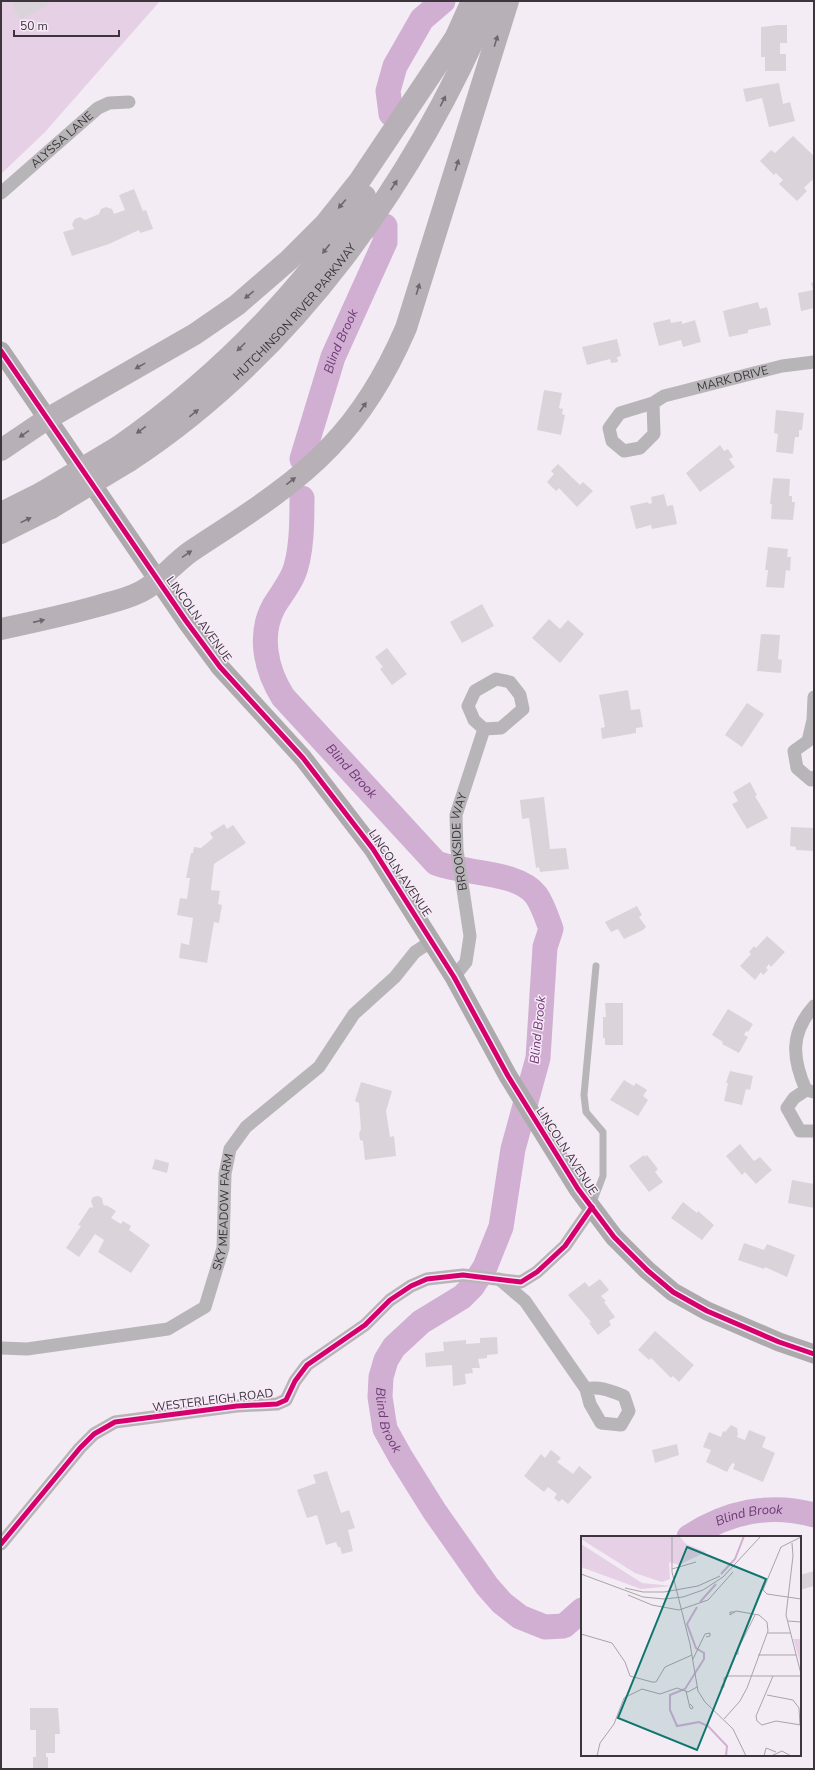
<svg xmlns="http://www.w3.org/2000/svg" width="815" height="1770" font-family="'Nunito Sans',sans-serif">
	<rect width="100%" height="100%" fill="#f4ecf4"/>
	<polygon fill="#e5d0e6" points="1,1 160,1 45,132 1,174"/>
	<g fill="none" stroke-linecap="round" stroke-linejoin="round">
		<g stroke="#d1afd3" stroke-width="25">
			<polyline points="391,114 388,91 395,66 422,19 443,1"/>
			<path id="s1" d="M302,459l31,-102 52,-115v-16"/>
			<path id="s2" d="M302,498c0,22 0,57 -9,77 -5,11 -13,21 -19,31 -16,29 -8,64 9,91l153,166c28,11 82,8 100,32 7,10 11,23 15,34l-6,18 -7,111 -25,91 -12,78 -16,40 -13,20 -10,10 -41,25 -27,25 -8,13 -5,17 -1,20 5,32 15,27 35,56 52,74 15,17 18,14 25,10 19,-1 18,-16"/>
			<path id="s3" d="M689,1537c38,-25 81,-34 125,-22"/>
		</g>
	</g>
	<g fill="#dad4da">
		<polygon points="17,1 47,1 49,5 20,20 12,4"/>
		<polygon points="778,25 787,25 787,43 780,43 780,54 786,54 786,71 765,71 765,57 761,57 761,27"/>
		<polygon points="779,83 783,104 790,102 795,121 769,127 762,98 746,102 743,89"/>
		<polygon points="793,136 814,156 814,182 812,180 804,188 807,191 797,201 779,184 783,180 776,173 774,175 760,161 771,150 775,153"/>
		<polygon points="134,189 143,211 146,210 153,229 140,233 139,230 109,244 72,256 63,232 74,229 72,224 75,219 80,217 85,220 99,214 101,209 106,207 112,209 114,214 125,210 119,195"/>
		<polygon points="814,282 814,308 801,311 798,293 813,290 811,283"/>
		<polygon points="758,302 760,309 767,307 771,325 748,330 748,333 729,337 723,311"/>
		<polygon points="670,319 671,323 682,321 682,324 695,320 701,342 683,347 681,340 659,346 653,323"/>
		<polygon points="617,339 621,356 617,357 618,362 611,363 610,359 587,365 582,347"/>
		<polygon points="544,390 562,393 559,408 563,409 562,414 565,415 561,435 537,430"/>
		<polygon points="776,410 804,413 802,430 799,430 799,437 795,437 793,454 776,452 778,434 774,433"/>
		<polygon points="720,445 724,451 728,449 733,457 729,459 735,467 700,492 686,473"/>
		<polygon points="558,464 580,485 583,482 593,491 577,507 559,488 556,491 547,482 554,474 551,471"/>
		<polygon points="773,478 790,479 789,496 792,496 792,502 795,502 793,520 771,519 772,504 770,504"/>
		<polygon points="664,494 667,506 673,505 677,524 652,529 651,525 636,529 630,506 648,502 649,504 652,503 651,497"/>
		<polygon points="768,547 788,549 787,557 791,557 790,571 786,570 784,588 766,587 768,570 765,570"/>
		<polygon points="482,604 494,626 462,643 450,622"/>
		<polygon points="549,619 560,629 568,620 584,634 560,663 532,638"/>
		<polygon points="761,634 780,635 778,659 782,660 781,673 757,671"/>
		<polygon points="387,648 407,674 392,685 380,669 383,667 375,657"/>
		<polygon points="628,690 631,710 640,709 643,727 636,728 636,733 602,739 601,728 605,727 599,695"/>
		<polygon points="747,703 764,714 742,747 725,735"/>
		<polygon points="750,782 757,795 755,796 768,818 747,829 732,804 738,801 733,792"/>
		<polygon points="544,797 550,849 566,848 569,869 540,872 539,867 536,868 529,818 522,819 520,800"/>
		<polygon points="224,824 227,829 233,825 246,843 214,864 211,890 220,891 218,904 222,905 219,923 214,922 207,963 179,958 181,943 189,945 193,918 177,915 180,898 187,899 190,878 186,878 191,853 193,853 194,847 201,848 213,838 210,833"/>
		<polygon points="791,827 814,828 814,851 796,850 796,847 790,846"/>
		<polygon points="637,906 642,915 639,917 646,927 643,930 624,939 618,929 611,932 605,922"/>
		<polygon points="767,936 785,952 771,967 769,964 766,968 768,970 763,975 761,972 755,980 740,966 751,954 749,952 754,946 756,948"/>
		<polygon points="605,1003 623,1003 623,1045 605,1045 605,1038 603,1038 603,1017 606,1017"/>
		<polygon points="728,1009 753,1024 748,1032 746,1031 744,1035 748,1037 739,1053 722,1044 723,1042 712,1035"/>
		<polygon points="730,1071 753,1076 750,1090 746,1089 742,1105 724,1101 728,1083 726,1083"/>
		<polygon points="624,1080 634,1086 636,1083 647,1090 643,1096 648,1100 638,1116 610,1100"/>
		<polygon points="361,1082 392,1091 386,1111 390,1137 394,1136 396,1156 365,1160 363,1141 360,1140 359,1134 361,1129 359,1103 355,1101"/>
		<polygon points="740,1144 754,1161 760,1157 772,1170 756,1184 745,1172 742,1175 726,1156"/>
		<polygon points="644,1155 645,1157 647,1155 658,1169 655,1172 663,1182 649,1192 629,1166"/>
		<polygon points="155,1159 169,1163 167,1173 152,1169"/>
		<polygon points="792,1180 814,1184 814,1208 788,1203"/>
		<polygon points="98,1196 102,1198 103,1204 105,1206 106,1205 116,1211 111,1218 121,1224 123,1221 131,1226 129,1230 150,1245 131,1273 98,1252 104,1240 95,1234 79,1257 66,1248 81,1226 78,1225 90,1207 92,1208 93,1207 91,1201 93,1197"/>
		<polygon points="683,1202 697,1213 698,1211 714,1225 702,1240 671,1218"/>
		<polygon points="744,1243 764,1250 767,1244 795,1255 787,1277 765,1267 764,1269 738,1260"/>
		<polygon points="600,1279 609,1290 601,1296 606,1301 604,1302 615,1317 609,1321 611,1325 598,1335 589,1323 591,1322 568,1295 585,1282 589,1287"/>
		<polygon points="655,1331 694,1365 679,1382 673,1376 671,1378 651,1358 649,1360 638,1350"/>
		<polygon points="497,1337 498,1354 487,1355 487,1358 478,1359 480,1368 472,1368 473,1373 465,1374 466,1384 453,1386 452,1365 426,1367 425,1353 444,1351 443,1342 466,1340 466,1344 480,1343 480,1338"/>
		<polygon points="731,1425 737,1428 738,1434 737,1437 745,1440 749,1430 766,1437 762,1447 775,1453 763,1482 733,1469 735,1464 732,1463 727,1472 706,1462 711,1450 703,1447 709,1432 721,1437 723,1431 725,1432"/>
		<polygon points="677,1444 679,1455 655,1463 652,1450"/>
		<polygon points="551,1450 561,1458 557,1462 573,1474 579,1466 592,1477 568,1504 562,1499 559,1502 554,1498 557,1494 548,1487 544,1492 524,1476 541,1454 545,1458"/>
		<polygon points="327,1471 341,1513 349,1510 355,1528 348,1530 353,1551 342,1554 340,1547 338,1547 336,1542 326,1545 317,1515 307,1518 297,1490 316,1483 313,1475"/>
		<polygon points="814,1571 814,1586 800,1590 800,1575"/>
		<polygon points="30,1708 58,1708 60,1734 55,1734 55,1753 46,1753 46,1757 48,1757 48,1769 33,1769 33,1757 36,1757 36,1730 30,1730"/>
	</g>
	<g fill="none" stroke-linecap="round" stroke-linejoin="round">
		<polyline stroke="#b8b5b8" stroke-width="7" points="592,1205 603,1176 603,1132 586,1112 584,1095 596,966"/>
		<g stroke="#b8b5b8" stroke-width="13">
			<path id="s4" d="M1,193l97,-85 11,-5 20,-1"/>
			<path id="s5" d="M653,403l1,31 -14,14 -16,3 -12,-10 -3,-13 11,-15 33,-10 11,-7 118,-30 32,-4"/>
			<polyline points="814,697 813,720 808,741 794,751 797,768 811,780 814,777"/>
			<path id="s6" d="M454,977l12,-15 4,-26 -13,-86 -1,-35 28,-86 -10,-9 -6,-14 7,-15 21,-12 14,3 10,13 3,14 -22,19 -17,1"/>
			<path d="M806,1090c-14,-32 -16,-57 8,-84"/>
			<polyline points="814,1092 806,1090 794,1098 787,1108 800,1131 814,1131"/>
			<path d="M499,1279l26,22 61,88 4,15 11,19 20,2 8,-14 -5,-15c-13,-5 -24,-10 -38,-7"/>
			<path id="s7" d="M1,1348l26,1 141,-20 37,-22 18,-59 2,-74 5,-25 16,-22 73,-60 35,-53 41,-37 20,-25 17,-11"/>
			<polyline points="1,1544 80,1448 94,1434 115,1422 237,1406 277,1404 286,1400 295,1381 307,1365 365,1325 390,1300 411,1286 427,1279 463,1275 521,1282 537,1272 565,1246 592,1207"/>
		</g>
		<polyline stroke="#adaaad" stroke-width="19" points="1,351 186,621 220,667 303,758 373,849 454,977 508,1076 578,1189 614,1237 647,1270 673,1292 707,1311 779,1342 814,1354"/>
		<g stroke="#b7b1b7" stroke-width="22">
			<polyline points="448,54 472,1"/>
			<path d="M118,447c98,-68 180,-152 247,-251"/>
			<polyline points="1,450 47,419 195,334 237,305 289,260 325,224 360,180 454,40"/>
			<path id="s8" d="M129,461c165,-108 286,-280 362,-460"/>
			<polyline points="1,513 43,492"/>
			<polyline points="1,533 51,508"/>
			<path d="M1,629c33,-7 65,-14 97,-23 14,-4 28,-7 40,-13 20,-9 34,-28 52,-41 48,-32 100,-63 140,-105 33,-34 57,-75 76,-119l102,-327"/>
		</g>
		<g stroke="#b7b1b7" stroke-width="22">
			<polyline points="43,492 118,447"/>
			<polyline points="51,508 129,461"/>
		</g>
		<g stroke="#f7e9f8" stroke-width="8">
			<g id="cycleway">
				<polyline points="1,351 186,621 220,667 303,758 373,849 454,977 508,1076 578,1189 614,1237 647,1270 673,1292 707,1311 779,1342 814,1354"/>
				<polyline points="1,1544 80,1448 94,1434 115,1422 237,1406 277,1404 286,1400 295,1381 307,1365 365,1325 390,1300 411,1286 427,1279 463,1275 521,1282 537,1272 565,1246 592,1207"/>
			</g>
		</g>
		<use href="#cycleway" stroke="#d6006c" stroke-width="5"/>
	</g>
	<defs><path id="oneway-solid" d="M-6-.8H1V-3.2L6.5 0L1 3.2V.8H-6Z"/></defs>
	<g fill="#6d676d">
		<use href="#oneway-solid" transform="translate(496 41) rotate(-73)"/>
		<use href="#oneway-solid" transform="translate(443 101) rotate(-63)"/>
		<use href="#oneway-solid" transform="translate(457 165) rotate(-73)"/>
		<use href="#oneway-solid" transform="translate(394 185) rotate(-57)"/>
		<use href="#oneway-solid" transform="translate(342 204) rotate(130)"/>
		<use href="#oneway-solid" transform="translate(326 249) rotate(128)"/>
		<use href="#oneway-solid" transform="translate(418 289) rotate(-73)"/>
		<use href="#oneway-solid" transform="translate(249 295) rotate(141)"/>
		<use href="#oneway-solid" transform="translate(241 347) rotate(135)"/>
		<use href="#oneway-solid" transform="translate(140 366) rotate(151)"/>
		<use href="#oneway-solid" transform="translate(363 407) rotate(-55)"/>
		<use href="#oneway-solid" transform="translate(194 413) rotate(-39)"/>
		<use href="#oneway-solid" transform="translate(141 430) rotate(144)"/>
		<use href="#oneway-solid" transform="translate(24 434) rotate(146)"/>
		<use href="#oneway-solid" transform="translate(291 481) rotate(-38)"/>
		<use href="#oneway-solid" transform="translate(26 520) rotate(-26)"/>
		<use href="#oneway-solid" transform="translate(187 554) rotate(-34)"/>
		<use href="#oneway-solid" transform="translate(39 621) rotate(-13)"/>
	</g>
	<g text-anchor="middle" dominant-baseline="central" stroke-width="3" stroke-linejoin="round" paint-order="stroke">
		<g font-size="12" fill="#3c363c" stroke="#f7e9f8">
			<text stroke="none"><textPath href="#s4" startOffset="81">ALYSSA LANE</textPath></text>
			<text stroke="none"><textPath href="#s8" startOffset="224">HUTCHINSON RIVER PARKWAY</textPath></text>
			<text stroke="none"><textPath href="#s5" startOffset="233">MARK DRIVE</textPath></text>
			<text transform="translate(199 619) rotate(54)">LINCOLN AVENUE</text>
			<text stroke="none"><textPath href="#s6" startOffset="141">BROOKSIDE WAY</textPath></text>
			<text transform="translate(400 873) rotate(56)">LINCOLN AVENUE</text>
			<text transform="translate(567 1151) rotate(57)">LINCOLN AVENUE</text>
			<text stroke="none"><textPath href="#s7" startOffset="309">SKY MEADOW FARM</textPath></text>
			<text transform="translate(213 1400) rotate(-7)">WESTERLEIGH ROAD</text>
		</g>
		<g font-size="13" font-style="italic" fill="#6f3874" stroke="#f7e9f8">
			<text stroke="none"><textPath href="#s1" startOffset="124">Blind Brook</textPath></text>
			<text stroke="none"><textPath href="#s2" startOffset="311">Blind Brook</textPath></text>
			<text transform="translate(538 1030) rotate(-84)">Blind Brook</text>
			<text stroke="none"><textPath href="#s2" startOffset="1127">Blind Brook</textPath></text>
			<text stroke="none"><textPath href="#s3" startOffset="65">Blind Brook</textPath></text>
		</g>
	</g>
	<g transform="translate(581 1536)">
		<rect width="220" height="220" fill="#f4ecf4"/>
		<path d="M0,0h98l7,8 20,8 -27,13 -10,-3 1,17 -8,3 -27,-9 -54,-34zM0,8l61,39 30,3 -31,3 -60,-22zM212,103h8v27l-2,-8z" fill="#e5d0e6"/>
		<path fill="none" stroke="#d1afd3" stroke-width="2" d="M140,38l14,-15 9,-23M119,66l16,-18M116,71l-10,17 9,24 8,5v6l-19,30 -15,6v15l7,16 22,-4 9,4 19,20 -1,10"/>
		<path fill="none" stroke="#aaa3aa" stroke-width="1" d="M91,0v36l18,72 8,47 7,11 28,27 13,27M220,1l-20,10 -18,43 4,4 34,5M211,7l1,13 -7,59 15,59M91,33l24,-7M0,38l62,23 21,2 19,-2 20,-7 20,-13 38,-41M44,52l18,4h21l34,-6 22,-10M47,59l24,10 27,5 29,-10 25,-28M207,85l13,1M187,97h22M0,98l31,9 13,19 5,14 22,6h4l9,-15 27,-12M157,113l-3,5h3v-5l17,-34M177,119h38M112,123l12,-25 5,-1v3l-4,1M192,140l-17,40 1,5 5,4 14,-4 25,4M142,148l-2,4 3,-1v-9l5,-2h72M105,155l4,17 2,1 1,-2 -3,-3M186,159l26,5 6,8 1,17M143,183l16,-18 7,-13 21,-57 -1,-9 -8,-7 -23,-4 -6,4v-3h5M16,220l3,-13 14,-19 10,-26 18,-9 18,5 17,-6 11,4 9,-5M183,220l2,-8 10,4M190,220l11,-5 9,5"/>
		<path fill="#0f766e" fill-opacity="0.15" stroke="#0f766e" stroke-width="2" d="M106,11l79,32 -69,171 -79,-32z"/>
		<rect width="220" height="220" fill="none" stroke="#3c363c" stroke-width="2"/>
	</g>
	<rect width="815" height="1770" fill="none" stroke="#3c363c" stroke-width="4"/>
	<path d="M14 30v6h105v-6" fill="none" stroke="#3c363c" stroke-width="2"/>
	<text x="20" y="30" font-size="12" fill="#3c363c" stroke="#f7e9f8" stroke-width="3" paint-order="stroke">50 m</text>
</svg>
